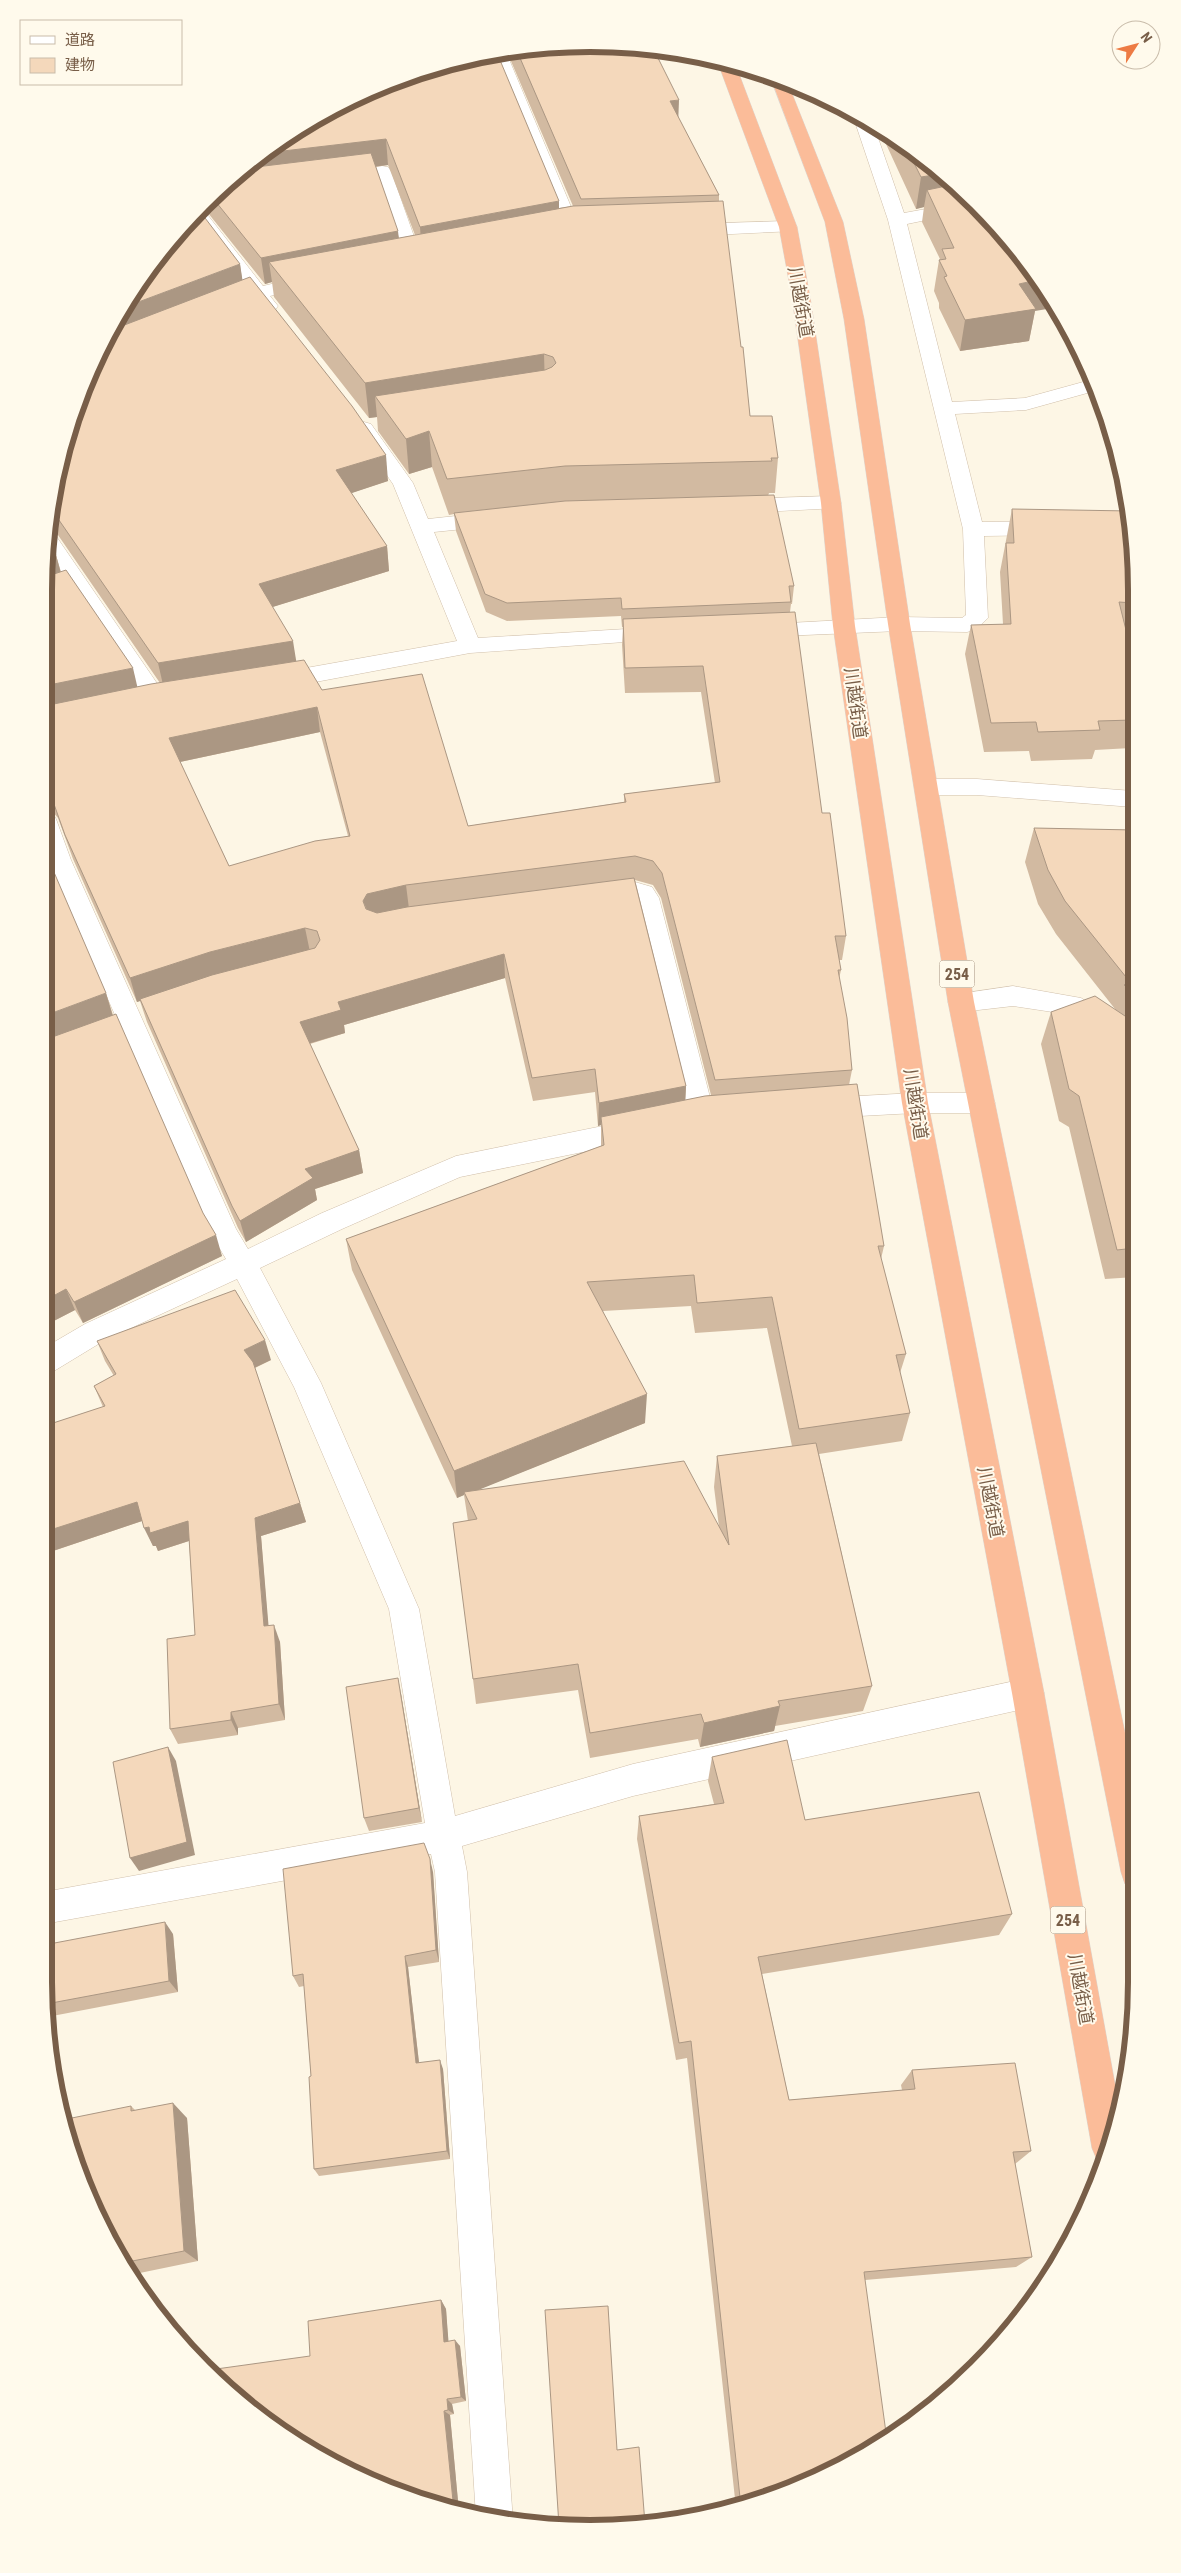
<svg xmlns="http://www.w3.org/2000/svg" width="1181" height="2573" font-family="'Roboto Condensed','Noto Sans JP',sans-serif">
	<rect width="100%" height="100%" fill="#fdf6e5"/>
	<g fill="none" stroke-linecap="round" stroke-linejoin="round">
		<g stroke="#d0bfaa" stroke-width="1">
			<g id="minor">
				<polygon points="506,52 582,233 580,237 566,237 564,233 490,54"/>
				<polygon points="858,119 875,129 904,213 959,203 965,204 968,208 965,212 907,224 952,402 1025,398 1094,379 1098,390 1026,410 955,414 982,522 1046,521 1053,523 1056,528 1053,533 1046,535 984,536 988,618 975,630 967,632 899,631 759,637 751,635 748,630 751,625 899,617 962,618 966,615 963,529 888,220 855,122"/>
				<polygon points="382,166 388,167 391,171 423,262 421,266 407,266 405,262 375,177 341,180 335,179 332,175 335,171 341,170"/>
				<polygon points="200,208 203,209 263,286 309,275 316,277 318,281 316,285 270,296 278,306 275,310 261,310 254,301 228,311 221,309 218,305 221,301 247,291 192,219"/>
				<polygon points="788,221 794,223 797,227 794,231 690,236 684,234 681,230 684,226 690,224"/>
				<polygon points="364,422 371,424 413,483 428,519 493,512 500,514 503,519 500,524 493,526 434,532 478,638 659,627 667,629 670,634 667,639 470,653 278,689 270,686 267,681 270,676 278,673 457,641 393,484 354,428 357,424"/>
				<polygon points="831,496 838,498 841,503 838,508 740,513 733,511 730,506 733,501 740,499"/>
				<polygon points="49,534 56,536 165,695 168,700 165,705 157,708 149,705 47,554"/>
				<polygon points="927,779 977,779 1133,791 1133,807 977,795 927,795 919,793 915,787 919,781"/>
				<polygon points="44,811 52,813 56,819 71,860 236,1229 248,1249 322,1213 456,1156 637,1119 646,1123 650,1130 646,1137 637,1141 460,1177 342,1229 260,1268 321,1383 419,1609 455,1816 633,1764 1028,1678 1039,1683 1044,1693 1039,1703 1028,1708 633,1796 462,1846 467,1872 513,2522 476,2517 435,1872 431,1854 44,1924 44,1892 425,1823 389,1609 294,1387 237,1279 105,1340 54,1371 44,1374 44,1348 85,1324 226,1259 211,1234 47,860 44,851"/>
				<polygon points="635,882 652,887 659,898 715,1117 711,1124 702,1127 693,1124 689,1117 636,901 602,905 593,902 590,896 593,890"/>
				<polygon points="1013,986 1081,998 1134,1033 1134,1056 1125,1053 1066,1014 1013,1006 961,1012 952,1009 948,1002 952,995"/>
				<polygon points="915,1093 982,1093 991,1096 995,1103 991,1110 982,1113 915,1113 823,1118 814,1115 810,1108 814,1101 823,1098"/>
			</g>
		</g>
		<g stroke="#dcd5cf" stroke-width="1">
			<g id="highway">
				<polygon points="719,61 736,66 797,227 810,297 841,503 855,626 928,1103 1044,1693 1120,2112 1104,2163 1097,2160 1092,2148 1012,1693 902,1103 833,626 821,503 792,297 779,227 718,63"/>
				<polygon points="770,76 787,81 843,222 864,319 910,624 974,1002 1137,1791 1137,1888 1125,1884 1121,1872 948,1002 888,624 844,319 825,222"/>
			</g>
		</g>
		<use href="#minor" fill="#fff" fill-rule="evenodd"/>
		<use href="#highway" fill="#fbbc99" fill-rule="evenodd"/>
	</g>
	<g fill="#d2baa1" fill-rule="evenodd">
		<path d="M590,44l88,73 41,78v7l31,214 28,42 -3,35h-6l-1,3 26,90 -2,18h-1l-1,8 32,201 24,123 -4,24h-3l2,10 -2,9 13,91 -3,15 35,161 -3,13 25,95 -6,19 10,40 -8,28 -83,13 53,232 -9,25 -88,15 -1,5 -74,16 -2,-8 -108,19 -12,-68 -102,14 -3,-25 -5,-158 -4,-26 -7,3 -105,-228 -6,-31 255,-93v-21l-3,1 -3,-34 -62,9 -28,-123 -161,47 1,8 -35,11 49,106 4,23 -48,16 2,11 -71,42 -8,-14 -91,-206 -7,-21 -3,1 -64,-143 -15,-41 -6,-7 -8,-1v-220l12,-35 5,17 76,115 23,-4 -102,-148 -9,-2 5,-49 186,-220 2,16 146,201 -37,12 36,53 2,25 -117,36 24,54 26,29 146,136 156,-24v-8l91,-11 -14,-91 -76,1 -3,-48 1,-18h-1l-1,-11 -114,5 -21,-9 -30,-81 -2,-17 -5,1 -17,-48 -23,7 -31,-43 -1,-14 -8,1 -95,-121 -2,-15 -7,2 -61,-76 -3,-1 3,-3 83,-68 94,-51 178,123 14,-2 -66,-154zM388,165l27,70 -16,3 -23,-71zM320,732l28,104 -119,30 -49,-104zM635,880l18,5 8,13 50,197 -26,5 1,-14zM691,1306l4,27 72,-5 25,118 -75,10 -3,31 5,40 -240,-38 166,-66 -42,-112z"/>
		<polygon points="880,131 923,157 1035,311 1029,341 960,351 939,308 939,303 934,291 939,260 940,259 922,222 924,207 916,209"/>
		<polygon points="1012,509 1133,519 1133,633 1127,633 1133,658 1133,741 1131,748 1095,750 1092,759 1031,761 1029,751 984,752 965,654 971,625 1003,624 1000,572"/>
		<polygon points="1034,828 1134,830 1135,1277 1105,1279 1069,1127 1059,1121 1041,1044 1051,1012 1115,1009 1056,934 1038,904 1025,862"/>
		<polygon points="106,993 113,1015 222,1256 83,1323 75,1310 44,1326"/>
		<polygon points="97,1341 271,1360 255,1368 300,1503 306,1522 261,1536 268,1626 280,1642 285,1720 238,1728 238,1735 178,1744 170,1729 195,1635 189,1541 158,1551 156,1546 153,1546 142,1521 44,1554 44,1426 103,1407 94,1386 114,1376 105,1361"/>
		<polygon points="401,1694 422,1822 369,1831 364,1818"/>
		<polygon points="712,1757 805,1820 1012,1914 999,1935 762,1974 789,2100 902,2090 901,2085 912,2070 1031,2151 1015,2164 1032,2257 1016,2267 865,2280 767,2500 736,2508 687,2058 676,2060 637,1839 639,1816 714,1804 708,1781"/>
		<polygon points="433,1872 439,1962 408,1967 419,2062 443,2069 450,2159 319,2176 314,2169 311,2076 304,1986 299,1987 293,1976"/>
		<polygon points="173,1934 178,1992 47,2017 44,1982"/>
		<polygon points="131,2106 135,2110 187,2118 198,2261 130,2275 117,2256"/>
		<polygon points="441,2300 446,2309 448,2341 460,2346 466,2401 452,2404 454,2414 450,2415 459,2512 414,2500 310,2356"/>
	</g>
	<g fill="#ab9783">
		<polygon points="679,100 678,126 670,101"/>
		<polygon points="386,139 388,165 229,183 266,153"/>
		<polygon points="940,174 966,199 927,190 924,207 916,209 921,177"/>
		<polygon points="559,201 559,228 422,253 420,227"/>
		<polygon points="398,231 401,258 269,262 272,282 265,284 261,258"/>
		<polygon points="240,264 244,290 106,343 125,307"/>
		<polygon points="1037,280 1053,308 1035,311 1029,341 960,351 965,320 1019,284"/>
		<polygon points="544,354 545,389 375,396 377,417 369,418 365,383"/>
		<polygon points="429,431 432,467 409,474 406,439"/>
		<polygon points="386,455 388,481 340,497 336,470"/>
		<polygon points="387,546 389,571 263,610 259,584"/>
		<polygon points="56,555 63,581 44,587 47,558"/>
		<polygon points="293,641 297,666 164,689 158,663"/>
		<polygon points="133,668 139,694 44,713 44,686"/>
		<polygon points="317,707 320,732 175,763 169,738"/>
		<polygon points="406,885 409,909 371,918 363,901 367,894"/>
		<polygon points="305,928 310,952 215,976 137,1002 130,978 210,952"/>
		<polygon points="504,954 505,978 344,1025 345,1033 304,1045 300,1022 338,1002"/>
		<polygon points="106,993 113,1017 44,1042 44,1016"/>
		<polygon points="686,1086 685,1109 601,1117 601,1125 598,1126 599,1103"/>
		<polygon points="359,1150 363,1173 315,1189 317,1200 246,1242 240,1221 305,1169"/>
		<polygon points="216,1235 222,1256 83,1323 74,1302"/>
		<polygon points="66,1289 75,1310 44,1326 44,1301"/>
		<polygon points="265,1340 271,1360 250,1370 244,1350"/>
		<polygon points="647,1394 645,1423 466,1495 464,1492 464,1495 457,1498 454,1471"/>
		<polygon points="137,1502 145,1520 44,1554 44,1532"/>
		<polygon points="300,1503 306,1522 261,1536 270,1643 264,1626 255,1518"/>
		<polygon points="188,1521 195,1539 158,1551 156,1546 153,1546 144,1528"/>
		<polygon points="274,1625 280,1642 285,1720 279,1704"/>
		<polygon points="398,1678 401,1694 422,1822 419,1808"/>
		<polygon points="780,1706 774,1731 700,1747 704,1723"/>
		<polygon points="231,1712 238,1728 238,1735 231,1720"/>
		<polygon points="168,1747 176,1761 195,1855 139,1871 130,1858"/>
		<polygon points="430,1859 433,1872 439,1962 436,1950"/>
		<polygon points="165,1922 173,1934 178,1992 169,1981"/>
		<polygon points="405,1956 408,1967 420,2072 416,2063"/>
		<polygon points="440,2060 443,2069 450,2159 447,2151"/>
		<polygon points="173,2103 187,2118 198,2261 184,2251"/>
		<polygon points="441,2300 446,2309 449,2348 444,2342"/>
		<polygon points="455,2340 460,2346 466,2401 461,2397"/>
		<polygon points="447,2399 452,2404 454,2414 448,2410"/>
		<polygon points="444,2411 450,2415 459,2512 454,2511"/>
	</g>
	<g fill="#f4d8bb" stroke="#ab9783" fill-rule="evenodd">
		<polygon points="590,44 654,50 679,100 670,101 719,195 581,199 517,51"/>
		<polygon points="497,53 559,201 420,227 386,139 266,153 287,136 381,85 484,54"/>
		<polygon points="906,147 923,157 940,174 921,177"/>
		<polygon points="371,153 398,231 261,258 212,197 248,168"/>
		<polygon points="951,185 1024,257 1037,280 1019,284 1036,309 965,320 944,277 947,276 939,260 946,259 942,249 954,248 927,190"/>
		<polygon points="723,201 741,347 743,347 750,416 772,416 778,458 771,458 772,461 565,466 447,479 429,431 406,439 375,396 545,370 552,367 556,363 553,357 544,354 365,383 269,262 573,206"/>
		<polygon points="199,210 240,264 125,307 136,287"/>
		<polygon points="250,277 352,406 386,455 336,470 387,546 259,584 293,641 158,663 52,510 54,484 85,382 114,329"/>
		<polygon points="774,495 794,586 789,586 791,602 622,609 621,598 507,603 485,594 454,513 565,501"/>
		<polygon points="1012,509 1130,511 1133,519 1133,603 1119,602 1133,658 1133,720 1098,721 1100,730 1038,732 1036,722 991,723 971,625 1011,624 1006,543 1014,543"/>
		<polygon points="48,544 56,555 47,558"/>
		<polygon points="66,570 133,668 44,686 44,590 45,577"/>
		<path d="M795,612l27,201h8l16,123h-11l6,34h-3l9,48 5,52 -137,10 -53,-207 -9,-12 -18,-5 -229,29 -39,9 -4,7 3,8 11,4 30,-6 227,-29 52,208 -87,17 -4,-34 -63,9 -28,-124 -166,48 3,8 -41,12 59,128 -54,19 8,9 -73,43 -8,-15 -92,-207 72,-24 103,-27 5,-8 -3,-9 -12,-3 -95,24 -80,26 -65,-143 -15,-42 -6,-7v-80l107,-22 153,-24 18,30 100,-16 46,152 158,-24 -2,-8 96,-12 -17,-116 -78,2 -2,-49zM317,707l33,129 -35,5 -86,25 -60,-128z"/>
		<polygon points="1034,828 1134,830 1134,991 1124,985 1130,982 1065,901 1048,870"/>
		<polygon points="44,849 106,993 44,1016"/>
		<polygon points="1095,996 1134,1022 1135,1248 1117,1250 1079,1096 1069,1089 1051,1012"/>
		<polygon points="116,1014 203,1213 216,1235 74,1302 66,1289 44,1301 44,1040"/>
		<polygon points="857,1084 884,1246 878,1246 906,1354 896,1355 910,1413 799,1429 772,1297 697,1303 694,1275 587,1282 647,1394 454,1471 346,1239 604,1145 601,1117 705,1096"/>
		<polygon points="235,1290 265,1340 244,1350 253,1362 300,1503 255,1518 264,1626 274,1625 279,1704 231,1712 231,1720 170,1729 167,1639 195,1635 188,1521 150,1533 149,1527 144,1528 137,1502 44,1532 44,1426 105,1406 94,1386 116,1374 97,1341"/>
		<polygon points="816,1443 872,1686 778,1701 780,1706 704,1723 701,1714 590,1733 578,1664 473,1679 453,1523 477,1519 464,1492 684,1461 729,1545 717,1456"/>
		<polygon points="398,1678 419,1808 364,1818 346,1687"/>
		<polygon points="787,1740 805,1820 979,1792 1012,1914 758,1957 789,2100 915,2089 912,2070 1015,2063 1031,2151 1013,2152 1032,2257 864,2272 887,2440 864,2456 767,2500 741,2507 691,2041 679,2043 639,1816 724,1803 712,1757"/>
		<polygon points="168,1747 187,1842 130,1858 113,1762"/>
		<polygon points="424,1843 430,1859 436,1950 405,1956 416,2063 440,2060 447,2151 314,2169 309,2077 311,2076 303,1974 293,1976 283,1869"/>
		<polygon points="165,1922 169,1981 46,2004 44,1982 44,1945"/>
		<polygon points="173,2103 184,2251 122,2263 117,2256 73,2159 62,2120 131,2106 131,2111"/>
		<polygon points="441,2300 444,2342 455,2340 461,2397 447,2399 448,2410 444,2411 454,2511 414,2500 317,2456 257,2416 209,2370 310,2356 308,2321"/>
		<polygon points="608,2306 617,2450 639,2447 645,2524 590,2529 559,2526 545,2310"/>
	</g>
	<g text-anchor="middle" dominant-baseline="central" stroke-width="4" stroke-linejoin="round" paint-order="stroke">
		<g fill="#fffaec" stroke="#a08d79" stroke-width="1">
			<rect x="939.5" y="960.5" width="35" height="27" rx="4"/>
			<rect x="1050.5" y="1906.5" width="35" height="27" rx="4"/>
		</g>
		<g font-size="16" font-weight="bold" fill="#785e48">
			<text x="957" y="974">254</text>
			<text x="1068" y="1920">254</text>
		</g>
		<g font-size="18" fill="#785e48" stroke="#fffaec">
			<text transform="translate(801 302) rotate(80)">川越街道</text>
			<text transform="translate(856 703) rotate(82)">川越街道</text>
			<text transform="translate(916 1104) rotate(81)">川越街道</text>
			<text transform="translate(991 1502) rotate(79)">川越街道</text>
			<text transform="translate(1081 1989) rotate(80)">川越街道</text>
		</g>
	</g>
	<path d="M0 0H1181V2573H0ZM590 52H590A538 538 0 0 1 1128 590V1982A538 538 0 0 1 590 2520H590A538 538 0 0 1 52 1982V590A538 538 0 0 1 590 52Z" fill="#fffaec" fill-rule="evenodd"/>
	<path fill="none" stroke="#785e48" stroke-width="6" d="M590 52H590A538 538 0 0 1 1128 590V1982A538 538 0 0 1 590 2520H590A538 538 0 0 1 52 1982V590A538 538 0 0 1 590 52Z"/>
	<rect x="20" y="20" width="162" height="65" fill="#fffaec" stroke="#c9bcaa"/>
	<rect x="30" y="36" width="25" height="8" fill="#ffffff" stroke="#c9bcaa"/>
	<text x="65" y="45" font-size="15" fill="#785e48">道路</text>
	<rect x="30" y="58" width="25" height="15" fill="#f4d8bb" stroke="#c9bcaa"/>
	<text x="65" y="70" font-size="15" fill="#785e48">建物</text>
	<g transform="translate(1136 45) rotate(54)"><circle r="24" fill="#fffaec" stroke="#c9bcaa"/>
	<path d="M0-4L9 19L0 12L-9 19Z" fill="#ed7b44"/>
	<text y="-8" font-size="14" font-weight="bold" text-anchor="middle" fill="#785e48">N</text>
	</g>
</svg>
